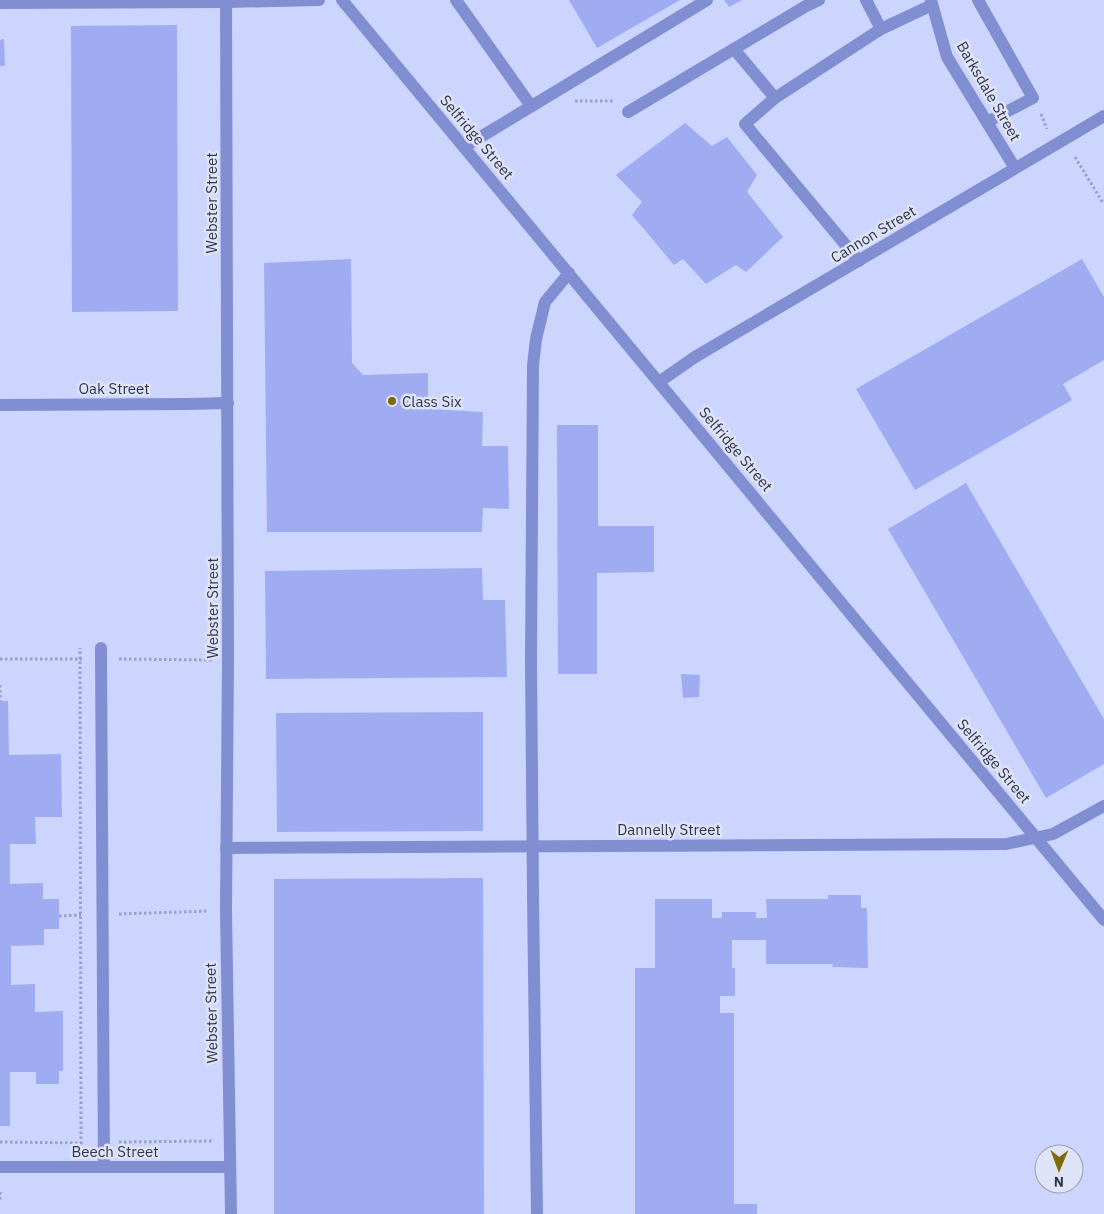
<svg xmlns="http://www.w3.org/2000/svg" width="1104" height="1214" font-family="'IBM Plex Sans',sans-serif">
	<rect width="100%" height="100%" fill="#ccd5fd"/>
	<g fill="#9facf2">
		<polygon points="569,0 680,0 597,48"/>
		<polygon points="724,0 742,0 729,7"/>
		<polygon points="177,25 178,311 72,312 71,26"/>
		<polygon points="4,39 5,66 0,66 0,40"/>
		<polygon points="685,123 712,146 727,137 757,175 747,192 783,237 746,272 736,265 706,284 683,259 674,265 632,215 642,202 616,175"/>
		<polygon points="351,259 352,363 363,375 428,373 428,409 483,412 482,446 508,446 509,509 483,508 482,532 267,532 264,263"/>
		<polygon points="1082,259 1104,297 1104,360 1063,384 1072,400 915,490 856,389"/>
		<polygon points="557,425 598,425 598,526 654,526 654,572 597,573 597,674 558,674"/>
		<polygon points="966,483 1104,719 1104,764 1046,798 888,529"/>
		<polygon points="482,568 483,600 505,600 507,677 266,679 265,571"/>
		<polygon points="681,674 700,675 699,697 683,698"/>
		<polygon points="0,701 8,701 9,755 61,754 62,817 35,817 36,844 10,844 10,884 43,883 43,899 59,899 59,929 44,929 44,945 11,946 11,985 35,984 35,1012 63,1011 63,1071 59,1071 59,1084 36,1084 36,1072 10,1072 10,1126 0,1126"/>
		<polygon points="483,712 483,831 277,832 276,713"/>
		<polygon points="483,878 484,1214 274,1214 274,879"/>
		<polygon points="828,895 861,895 861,908 867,908 868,968 832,967 833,964 766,964 766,940 732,940 732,968 735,968 735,996 720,996 720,1013 734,1013 734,1204 757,1204 757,1214 635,1214 635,968 655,968 655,899 712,899 712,918 722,918 722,912 756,912 756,918 767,918 766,899 828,899"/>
	</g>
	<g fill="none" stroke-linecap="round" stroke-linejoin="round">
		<g stroke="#9aa2c3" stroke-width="3" stroke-dasharray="2.5 2.5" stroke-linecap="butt">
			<polyline points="575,101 614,101"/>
			<polyline points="1041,114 1047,129"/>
			<polyline points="1075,157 1103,203"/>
			<polyline points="0,659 82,659"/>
			<polyline points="119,659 212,660"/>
			<polyline points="0,685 0,701"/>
			<polyline points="119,914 208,911"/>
			<polyline points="59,916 81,915"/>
			<polyline points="0,1142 81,1143 80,648"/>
			<polyline points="119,1142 213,1141"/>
			<polyline points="0,1192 0,1201"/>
		</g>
		<g stroke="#818ed2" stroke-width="12">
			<polyline points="226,0 228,660 226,910 231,1214"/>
			<polyline points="342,0 1104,920"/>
			<polyline points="456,0 531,106"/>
			<polyline points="866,0 881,29 932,5"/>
			<polyline points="931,0 947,57 1015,168"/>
			<polyline points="978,0 1033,98 987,122"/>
			<polyline points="0,3 226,2 319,0"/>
			<polyline points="734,49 775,98 881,29"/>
			<polyline points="775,98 745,124 859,261"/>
			<polyline points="628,112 806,6 819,0"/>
			<polyline points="464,147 707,0"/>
			<polyline points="659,382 695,357 1104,116"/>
			<polyline points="0,405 187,404 228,403"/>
			<polyline points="101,648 104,1167"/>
			<polyline points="226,848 1006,844 1053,834 1104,806"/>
			<polyline points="0,1167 230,1167"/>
			<polyline points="537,1214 533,893 531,661 533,365 536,339 545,302 569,273"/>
		</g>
	</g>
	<circle fill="#7f6a01" stroke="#dfe3f8" stroke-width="2" cx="392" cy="401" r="5"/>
	<g text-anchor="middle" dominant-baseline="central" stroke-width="5" stroke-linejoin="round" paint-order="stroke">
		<g font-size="15" fill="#32364a" stroke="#dfe3f8">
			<text transform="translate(989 91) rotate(60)">Barksdale Street</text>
			<text transform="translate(477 137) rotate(50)">Selfridge Street</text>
			<text transform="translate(211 203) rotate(-90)">Webster Street</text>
			<text transform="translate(873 234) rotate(-31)">Cannon Street</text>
			<text x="114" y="388">Oak Street</text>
			<text transform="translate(736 449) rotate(50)">Selfridge Street</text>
			<text transform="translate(212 608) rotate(-90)">Webster Street</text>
			<text transform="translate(994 761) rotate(50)">Selfridge Street</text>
			<text x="669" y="829">Dannelly Street</text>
			<text transform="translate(211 1013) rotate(-91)">Webster Street</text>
			<text x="115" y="1151">Beech Street</text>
		</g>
		<g font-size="15" fill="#32364a" stroke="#dfe3f8" text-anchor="start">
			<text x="402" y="401">Class Six</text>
		</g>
	</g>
	<g transform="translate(1059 1169) rotate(181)"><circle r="24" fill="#dfe3f8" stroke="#9a9eb2"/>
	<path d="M0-4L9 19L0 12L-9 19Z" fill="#7f6a01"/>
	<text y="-8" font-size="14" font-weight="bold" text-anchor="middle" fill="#32364a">N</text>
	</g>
</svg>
